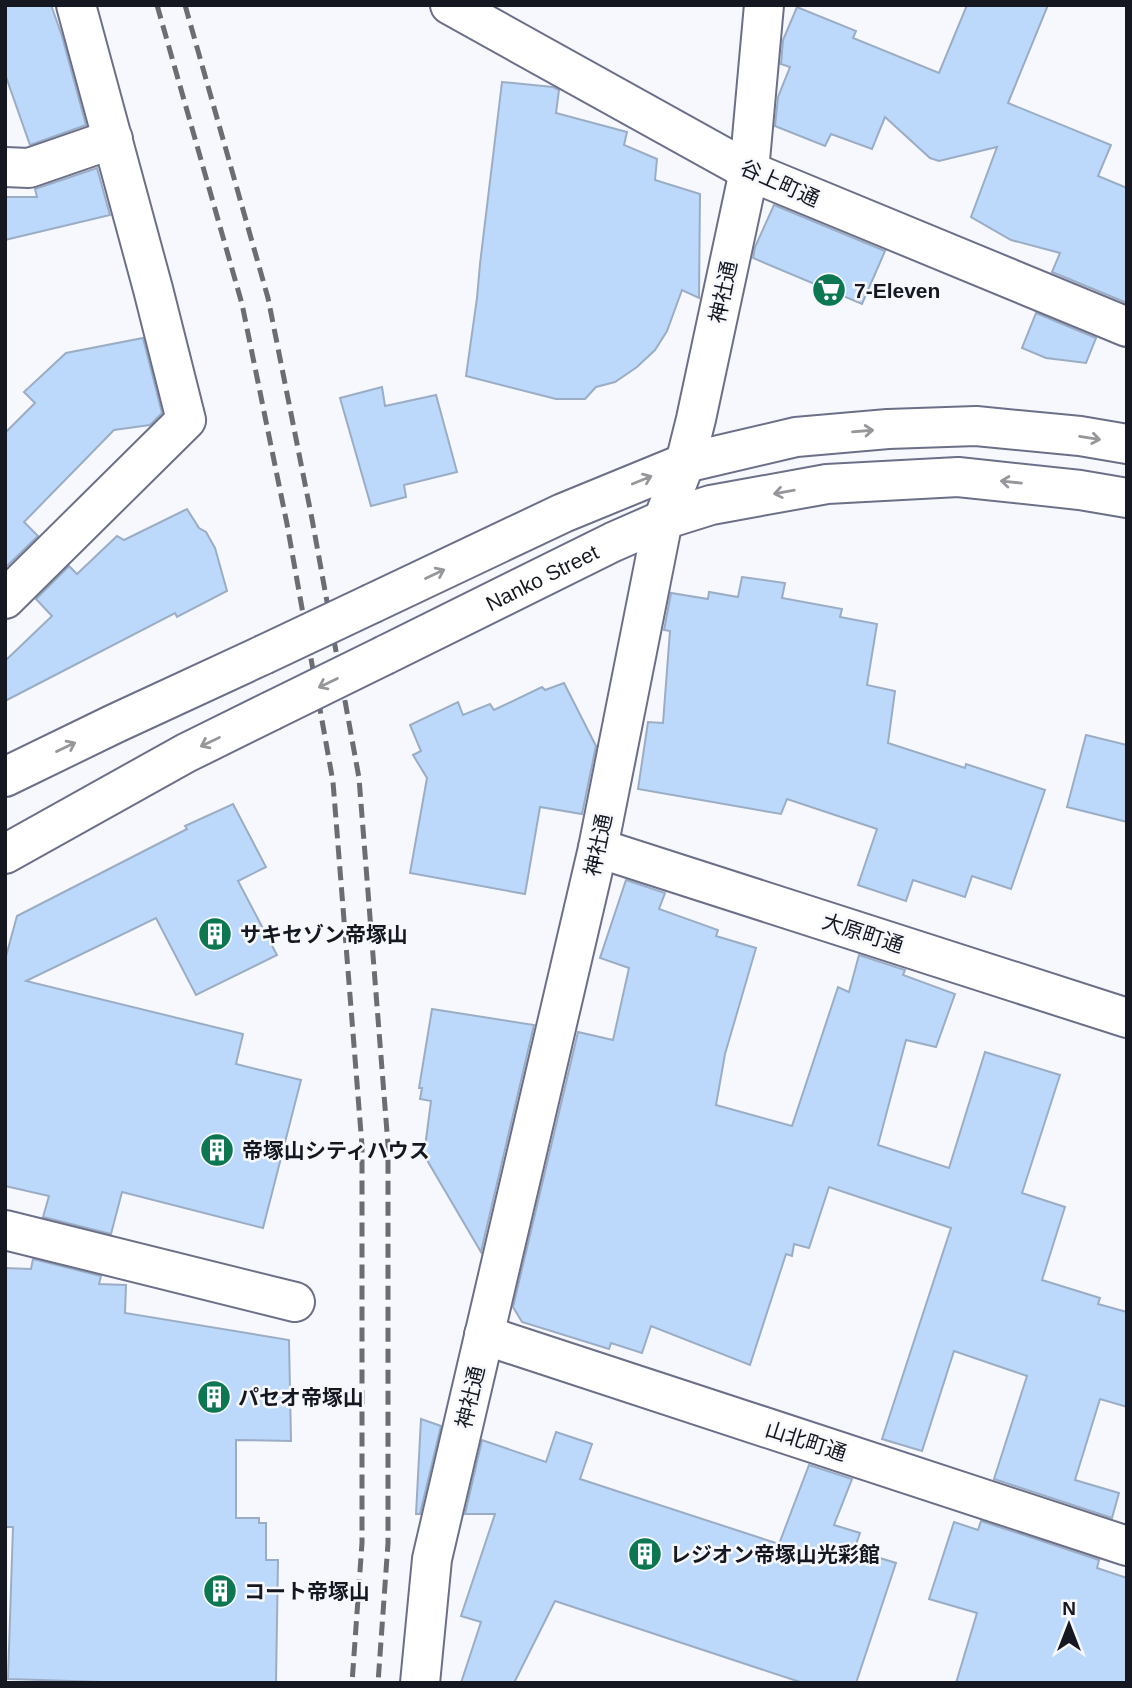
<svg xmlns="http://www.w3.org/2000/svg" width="1132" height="1688" font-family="Arial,'Noto Sans JP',sans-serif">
	<rect width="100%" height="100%" fill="#f6f8fd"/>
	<g fill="#bcd9fb" stroke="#9badc4" stroke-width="2">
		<polygon points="5,5 51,5 62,36 86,125 30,145 5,74"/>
		<polygon points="967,5 1048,5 1008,103 1111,145 1098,176 1127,188 1127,303 1052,272 1060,253 1011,240 971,217 997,147 939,161 930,158 885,117 872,149 831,134 825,146 775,126 778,97 790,67 781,64 783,40 797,7 856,31 853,38 939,73"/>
		<polygon points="502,82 553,87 559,90 556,113 627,132 624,145 657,159 655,180 700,194 699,298 682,290 667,331 655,350 637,367 615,382 596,387 585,399 556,399 466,376 477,298 480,264"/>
		<polygon points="97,168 110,215 5,240 5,197 37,197 35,189"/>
		<polygon points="774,205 885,251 862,304 753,258 755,247"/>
		<polygon points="1036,313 1096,338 1086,363 1046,358 1022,348"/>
		<polygon points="143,338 162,413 150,425 114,430 24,522 38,536 6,567 5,433 35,403 24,392 66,353"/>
		<polygon points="382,387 385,406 436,395 457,472 404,485 406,497 371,506 340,398"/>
		<polygon points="187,509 199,528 206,532 215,548 227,591 177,617 175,613 5,701 5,661 52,616 36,599 69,566 77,574 117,536 124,540"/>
		<polygon points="742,577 785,583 782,598 842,609 840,617 877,624 867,685 895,691 888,743 965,768 966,764 1045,790 1011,889 972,876 965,897 913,880 906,901 858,885 877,829 787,799 781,814 638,789 648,722 663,723 670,631 664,630 671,593 708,599 709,592 738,597"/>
		<polygon points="564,683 596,746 582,814 540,807 525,894 410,873 427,778 413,755 421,751 410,725 458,702 463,715 490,704 494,710 542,687 545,690"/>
		<polygon points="1086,735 1127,745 1127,822 1067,807"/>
		<polygon points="233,804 266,867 238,881 277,955 196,995 156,918 26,981 243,1034 236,1064 301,1080 263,1228 122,1192 111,1234 43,1217 49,1196 5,1186 5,960 17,916 187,829 185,826"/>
		<polygon points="626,880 665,893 659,909 718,930 716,936 756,948 725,1054 716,1105 792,1126 838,987 849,992 859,955 905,970 903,975 955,994 936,1047 906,1040 878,1145 949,1168 985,1052 1060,1075 1022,1193 1065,1207 1042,1280 1100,1298 1098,1304 1127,1312 1127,1407 1100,1399 1075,1480 1119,1493 1112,1518 994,1479 1027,1376 954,1351 922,1451 882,1439 951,1228 829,1187 809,1248 794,1244 792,1256 786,1254 750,1365 651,1326 642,1353 611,1343 609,1349 522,1322 513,1307 578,1032 613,1040 629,968 600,958"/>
		<polygon points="432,1009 534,1025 481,1252 424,1155 431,1101 420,1099 422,1088 419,1088"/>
		<polygon points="33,1259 101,1276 99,1284 126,1285 125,1313 289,1340 291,1441 236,1440 236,1518 259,1518 259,1523 266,1523 266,1560 278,1560 276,1683 136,1683 8,1679 13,1527 5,1527 5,1268 31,1269"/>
		<polygon points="421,1419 441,1426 420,1514 416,1514"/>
		<polygon points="556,1432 592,1444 580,1479 779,1544 809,1465 852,1479 834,1525 860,1533 854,1550 896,1563 856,1683 803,1683 555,1601 514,1683 461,1683 481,1622 461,1616 495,1514 465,1514 482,1440 546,1462"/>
		<polygon points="981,1521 1099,1560 1097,1568 1127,1578 1127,1683 956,1683 977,1613 929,1599 954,1522 978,1530"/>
	</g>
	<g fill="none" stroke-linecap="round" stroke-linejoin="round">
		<g stroke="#6b6f88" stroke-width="42">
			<g id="minor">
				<polyline points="450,5 749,171 1127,327"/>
				<polyline points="5,167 29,168 113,139"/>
				<polyline points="5,599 186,420 153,289 76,5"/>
				<polyline points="598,848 1127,1018"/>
				<polyline points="5,1230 295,1302"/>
				<polyline points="484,1335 1127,1546"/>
				<polyline points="420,1683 432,1559 598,848 663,520 685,463 696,419 749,171 764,5"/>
			</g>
		</g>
		<g stroke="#6b6f88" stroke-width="42">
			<g id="major">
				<polyline points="373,603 563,513 685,463 796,437 888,429 976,426 1080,436 1127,444"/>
				<path id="s1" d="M385,655l228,-113 50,-22 48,-15 116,-21 131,-7 122,13 47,8"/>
				<polyline points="5,777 114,724 263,655"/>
				<polyline points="5,854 186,753 271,711"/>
			</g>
		</g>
		<use href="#minor" stroke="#fff" stroke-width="38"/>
		<use href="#major" stroke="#fff" stroke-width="38"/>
		<g stroke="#6b6d74" stroke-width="5" stroke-dasharray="14 7" stroke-linecap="butt">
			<polyline points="157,5 242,304 287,524 333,782 362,1146 362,1543 352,1683"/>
			<polyline points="185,5 268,298 312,519 359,778 388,1145 388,1543 378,1683"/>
		</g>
		<g stroke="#6b6f88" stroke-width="42" stroke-linecap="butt">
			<g id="major-bridge">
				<polyline points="263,655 373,603"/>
				<polyline points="271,711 385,655"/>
			</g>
		</g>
		<use href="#major-bridge" stroke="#fff" stroke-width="38"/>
	</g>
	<defs><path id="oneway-shaft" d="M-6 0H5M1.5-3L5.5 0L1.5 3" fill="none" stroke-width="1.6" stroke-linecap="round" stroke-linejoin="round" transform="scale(1.75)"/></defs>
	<g stroke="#96979b">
		<use href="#oneway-shaft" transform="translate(863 431) rotate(-5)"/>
		<use href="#oneway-shaft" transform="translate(1090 438) rotate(9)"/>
		<use href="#oneway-shaft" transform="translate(642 480) rotate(-22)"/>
		<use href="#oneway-shaft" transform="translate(1011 482) rotate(-174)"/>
		<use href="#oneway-shaft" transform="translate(784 492) rotate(170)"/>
		<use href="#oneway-shaft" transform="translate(435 574) rotate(-25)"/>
		<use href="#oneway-shaft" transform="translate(328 683) rotate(154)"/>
		<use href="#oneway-shaft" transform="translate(210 742) rotate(154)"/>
		<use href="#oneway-shaft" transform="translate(66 747) rotate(-26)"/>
	</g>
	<defs>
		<g id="supermarket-disc" transform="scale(1.75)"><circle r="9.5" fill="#0c7750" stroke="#f6f8fd"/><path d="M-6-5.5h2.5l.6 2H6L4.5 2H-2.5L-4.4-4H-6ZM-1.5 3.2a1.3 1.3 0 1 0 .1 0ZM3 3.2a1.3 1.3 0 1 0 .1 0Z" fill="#fff"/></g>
		<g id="building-disc" transform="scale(1.75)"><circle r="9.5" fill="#0c7750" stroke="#f6f8fd"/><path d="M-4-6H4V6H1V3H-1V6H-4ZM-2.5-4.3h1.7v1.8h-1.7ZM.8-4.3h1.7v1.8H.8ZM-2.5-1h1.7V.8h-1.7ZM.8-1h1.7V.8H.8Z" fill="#fff"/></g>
	</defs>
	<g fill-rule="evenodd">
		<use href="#supermarket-disc" x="829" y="290"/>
		<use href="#building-disc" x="215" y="934"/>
		<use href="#building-disc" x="217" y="1150"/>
		<use href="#building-disc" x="214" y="1397"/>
		<use href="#building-disc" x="645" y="1554"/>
		<use href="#building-disc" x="220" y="1591"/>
	</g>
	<g text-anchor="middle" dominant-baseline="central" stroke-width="5" stroke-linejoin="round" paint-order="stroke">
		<g font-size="21" fill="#161821" stroke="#f6f8fd">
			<text transform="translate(780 183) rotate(24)">谷上町通</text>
			<text transform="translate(723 292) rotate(-78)">神社通</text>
			<text stroke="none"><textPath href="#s1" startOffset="175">Nanko Street</textPath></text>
			<text transform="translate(598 845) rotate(-78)">神社通</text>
			<text transform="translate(863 933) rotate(18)">大原町通</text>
			<text transform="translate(470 1397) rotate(-77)">神社通</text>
			<text transform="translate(806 1441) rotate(18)">山北町通</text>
		</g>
		<g font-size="21" font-weight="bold" fill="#161821" stroke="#f6f8fd" text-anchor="start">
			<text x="854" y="290">7-Eleven</text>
			<text x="240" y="934">サキセゾン帝塚山</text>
			<text x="242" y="1150">帝塚山シティハウス</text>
			<text x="238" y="1397">パセオ帝塚山</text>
			<text x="670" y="1554">レジオン帝塚山光彩館</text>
			<text x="244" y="1591">コート帝塚山</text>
		</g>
	</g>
	<rect width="1132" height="1688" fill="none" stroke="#161821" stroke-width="14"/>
	<g transform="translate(1069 1625)" stroke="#f6f8fd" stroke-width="5" paint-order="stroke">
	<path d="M0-5L12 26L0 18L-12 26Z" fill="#161821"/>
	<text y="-10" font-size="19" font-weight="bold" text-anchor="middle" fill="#161821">N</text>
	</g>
</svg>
